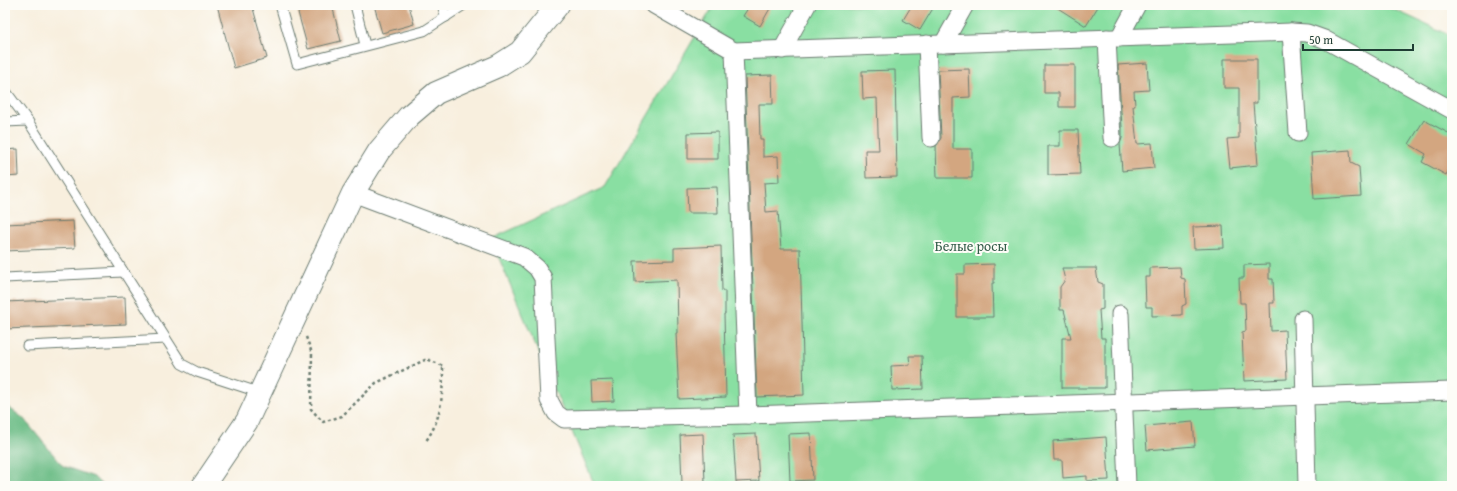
<svg xmlns="http://www.w3.org/2000/svg" width="1457" height="491" font-family="'Gentium Book Plus',serif">
	<rect width="100%" height="100%" fill="#fdfcf7"/>
	<filter id="ink" filterUnits="userSpaceOnUse"><feTurbulence type="fractalNoise" baseFrequency=".025" numOctaves="2"/><feDisplacementMap in="SourceGraphic" scale="8" xChannelSelector="R" yChannelSelector="G"/><feConvolveMatrix kernelMatrix="1 2 1 2 8 2 1 2 1" color-interpolation-filters="sRGB"/></filter>
	<filter id="wash" filterUnits="userSpaceOnUse"><feTurbulence type="fractalNoise" baseFrequency=".012" numOctaves="4" result="noise"/><feDisplacementMap in="SourceGraphic" scale="16" xChannelSelector="R" yChannelSelector="G"/><feGaussianBlur stdDeviation="0.9" result="paint"/><feColorMatrix in="noise" values="0 0 0 0 0 0 0 0 0 0 0 0 0 0 0 0 0 1.4 0 .05"/><feComposite in="paint" operator="in"/></filter>
	<g filter="url(#wash)">
		<rect width="100%" height="100%" fill="#f8efde"/>
		<polygon fill="#89dfa2" stroke="#548e6b" points="714,5 1384,5 1452,36 1452,486 595,486 491,239 605,187"/>
		<polygon fill="#6ebe88" stroke="#467e5e" points="5,405 23,418 63,466 94,477 103,486 5,486"/>
		<g id="blocks">
			<g fill="#d3a680">
				<polygon points="217,5 252,5 267,58 234,68"/>
				<polygon points="296,5 332,5 341,41 308,49"/>
				<polygon points="374,5 409,5 414,24 382,33"/>
				<polygon points="750,5 772,5 760,26 743,16"/>
				<polygon points="912,5 935,5 920,30 903,20"/>
				<polygon points="1053,5 1099,5 1086,26"/>
				<polygon points="1224,59 1257,59 1257,103 1253,103 1258,165 1230,168 1227,139 1239,138 1239,88 1224,88"/>
				<polygon points="1147,63 1149,90 1134,91 1135,106 1133,106 1137,144 1152,143 1154,168 1122,171 1120,144 1122,138 1122,127 1118,65"/>
				<polygon points="1044,65 1075,65 1075,107 1059,107 1059,93 1044,93"/>
				<polygon points="969,69 970,97 953,98 953,149 972,149 972,178 937,178 936,146 941,138 938,70"/>
				<polygon points="895,70 897,177 866,178 865,150 879,150 878,133 877,98 863,99 862,71"/>
				<polygon points="772,75 773,104 759,104 760,139 763,139 763,157 778,156 779,182 764,183 766,212 778,211 781,249 800,249 804,395 757,397 745,76"/>
				<polygon points="1424,120 1452,135 1452,164 1446,175 1422,162 1426,154 1409,144"/>
				<polygon points="1060,130 1078,130 1080,174 1048,175 1048,146 1060,146"/>
				<polygon points="718,132 718,159 688,159 688,133"/>
				<polygon points="18,149 19,176 5,177 5,150"/>
				<polygon points="1350,150 1351,163 1359,167 1361,196 1314,199 1311,153"/>
				<polygon points="717,187 718,213 688,213 687,188"/>
				<polygon points="73,221 75,248 5,251 5,224"/>
				<polygon points="1223,226 1224,248 1194,249 1193,227"/>
				<polygon points="721,246 722,291 725,291 725,314 724,314 726,397 679,399 676,333 678,333 677,280 635,282 634,261 674,260 674,248"/>
				<polygon points="994,264 994,283 992,283 993,317 957,317 957,274 965,274 965,265"/>
				<polygon points="1269,264 1269,279 1273,279 1274,303 1270,303 1271,331 1285,330 1287,379 1244,381 1242,332 1246,331 1245,303 1240,303 1239,278 1244,278 1244,265"/>
				<polygon points="1180,267 1181,278 1185,279 1186,304 1182,306 1182,315 1152,316 1152,307 1146,307 1145,277 1150,277 1150,268"/>
				<polygon points="1062,268 1096,268 1098,282 1103,284 1103,309 1099,310 1101,338 1105,338 1105,388 1062,388 1062,338 1071,338 1064,310 1060,310 1060,287 1065,280"/>
				<polygon points="125,297 126,324 5,329 5,302"/>
				<polygon points="909,356 922,356 923,389 892,390 891,366 910,365"/>
				<polygon points="613,380 614,401 592,402 591,381"/>
				<polygon points="1193,422 1195,446 1147,450 1145,426"/>
				<polygon points="811,433 813,480 790,481 788,434"/>
				<polygon points="703,434 705,482 682,483 680,435"/>
				<polygon points="756,434 759,481 736,482 733,435"/>
				<polygon points="1106,437 1109,480 1087,481 1087,476 1063,478 1062,460 1054,460 1053,441"/>
			</g>
		</g>
	</g>
	<g filter="url(#ink)">
		<use href="#blocks" fill-opacity="0" stroke="#6b7b70" stroke-width="1"/>
		<g fill="none" stroke-linecap="round" stroke-linejoin="round">
			<g stroke="#6b7b70" stroke-width="11">
				<g id="lane">
					<polyline points="280,5 297,64 424,31 464,5"/>
					<polyline points="355,5 365,45"/>
					<polyline points="442,5 446,17"/>
					<polyline points="5,90 28,121 182,364 197,372 261,393"/>
					<polyline points="5,122 28,121"/>
					<polyline points="5,278 123,272"/>
					<polyline points="27,346 166,339"/>
				</g>
			</g>
			<g stroke="#6b7b70" stroke-width="19">
				<g id="street">
					<polyline points="654,5 734,51 1291,32 1307,33 1324,39 1452,110"/>
					<polyline points="1291,32 1298,133"/>
					<polyline points="1107,38 1112,138"/>
					<polyline points="1119,38 1137,5"/>
					<polyline points="927,44 931,138"/>
					<polyline points="943,44 965,5"/>
					<polyline points="782,50 807,5"/>
					<polyline points="734,51 748,415"/>
					<polyline points="353,193 524,257 537,268 543,278 549,400 556,413 564,419 748,415 1452,391"/>
					<polyline points="1120,314 1127,486"/>
					<polyline points="1303,319 1307,486"/>
				</g>
			</g>
			<g stroke="#6b7b70" stroke-width="24">
				<polyline id="secondary" points="203,486 247,421 353,193 379,151 409,116 436,93 498,66 520,52 558,5"/>
			</g>
			<path stroke="#6b7b70" stroke-width="2.5" stroke-dasharray="3 3" stroke-linecap="butt" d="M306,337l6,16 -1,56 12,13 19,-6 34,-33 51,-24 16,7c0,27 -1,54 -18,76"/>
			<use href="#lane" stroke="#fff" stroke-width="9"/>
			<use href="#street" stroke="#fff" stroke-width="17"/>
			<use href="#secondary" stroke="#fff" stroke-width="22"/>
		</g>
	</g>
	<g text-anchor="middle" dominant-baseline="central" stroke-width="4" stroke-linejoin="round" paint-order="stroke">
		<g font-size="14" fill="#345d4a" stroke="#fdfcf7">
			<text x="971" y="246">Белые росы</text>
		</g>
	</g>
	<rect width="1457" height="491" fill="none" stroke="#fdfcf7" stroke-width="20"/>
	<path d="M1303 44v6h110v-6" fill="none" stroke="#1f3d34" stroke-width="2"/>
	<text x="1309" y="44" font-size="12" fill="#1f3d34" stroke="#fdfcf7" stroke-width="3" paint-order="stroke">50 m</text>
</svg>
